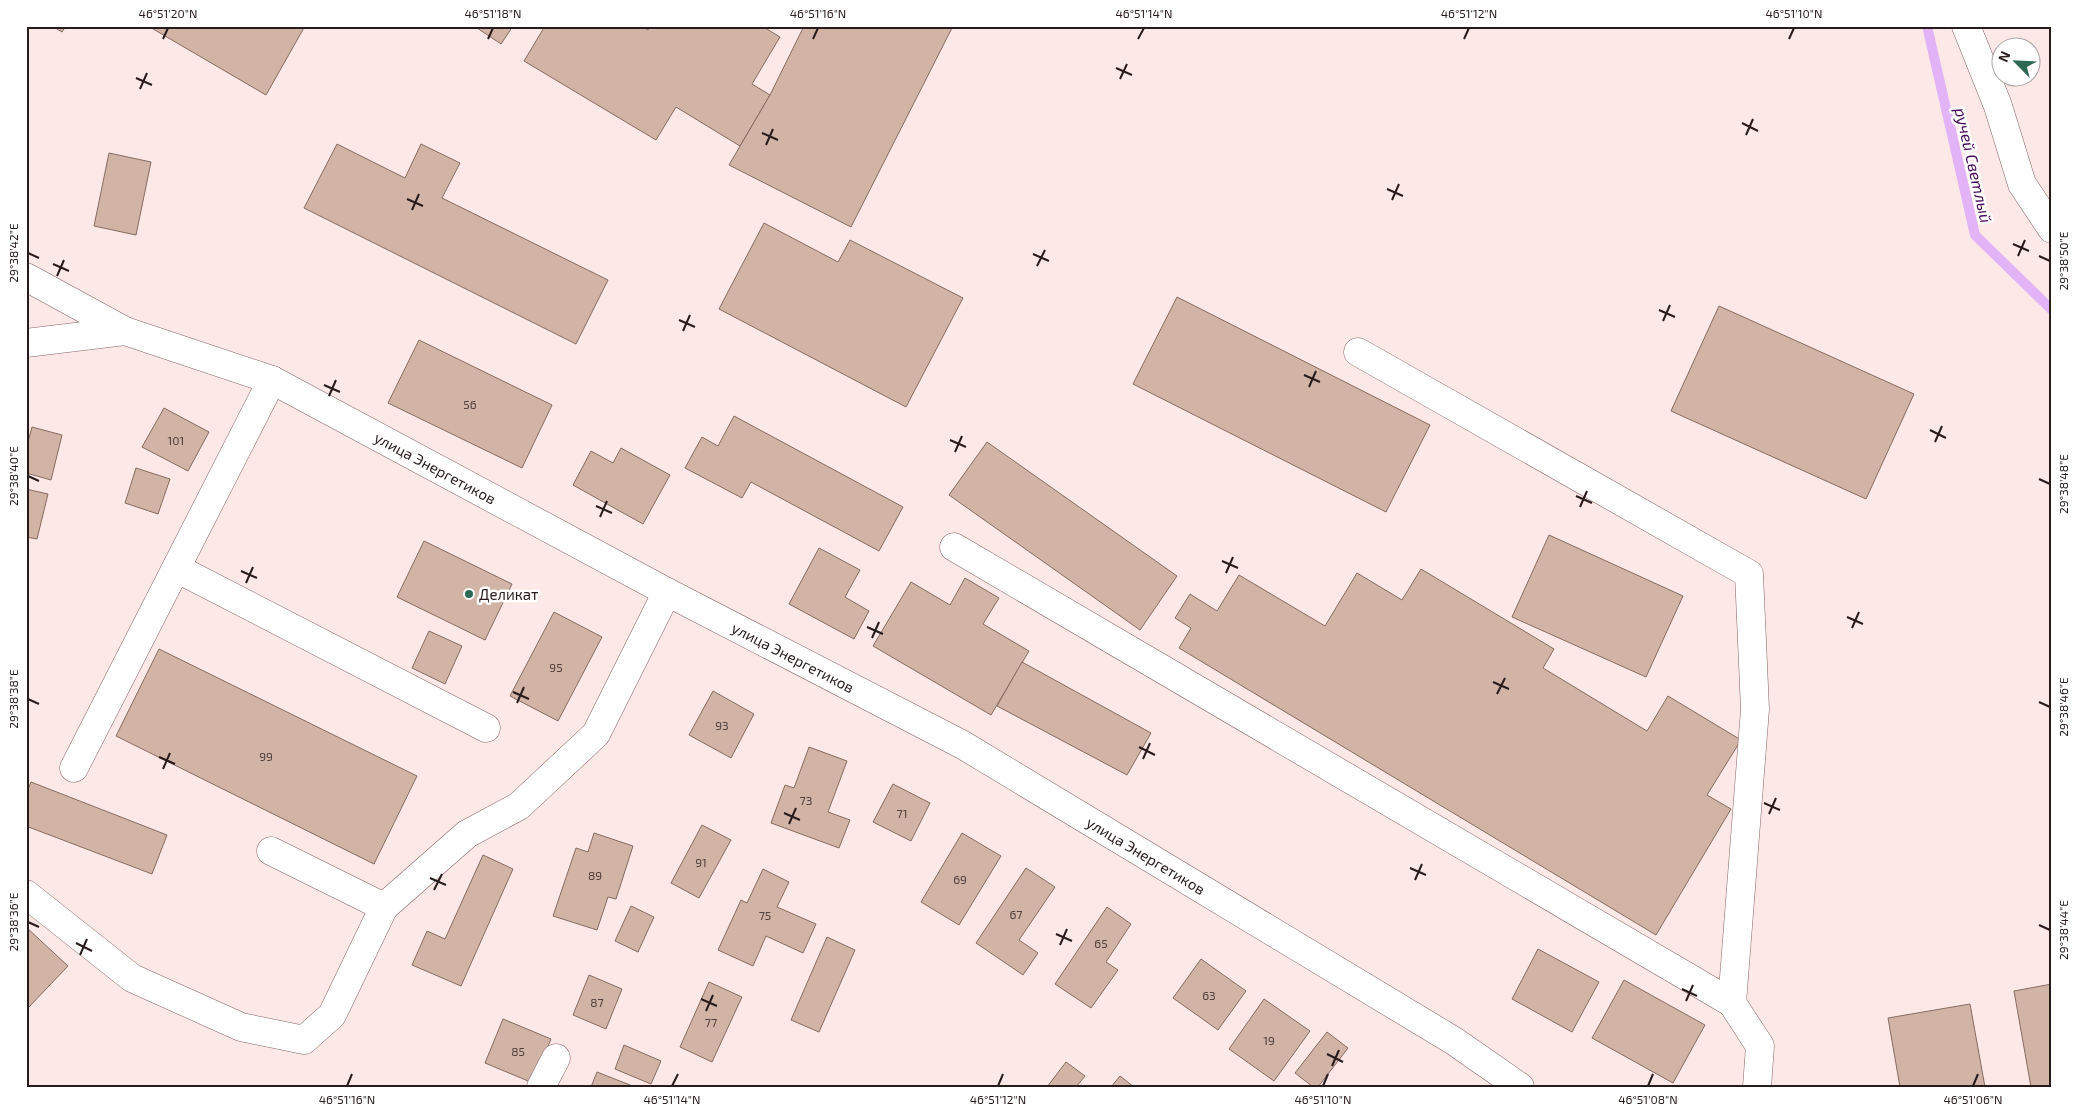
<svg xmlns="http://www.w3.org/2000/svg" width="2078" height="1113" font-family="'Exo 2',sans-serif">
	<rect width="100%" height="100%" fill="#fde8e8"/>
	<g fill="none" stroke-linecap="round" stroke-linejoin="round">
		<polyline stroke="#e2b3f6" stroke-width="10" points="1927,26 1975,235 2052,310"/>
	</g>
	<g fill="#d1b4a6" stroke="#866b5f">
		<polygon points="52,26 66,26 62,32"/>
		<polygon points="148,26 305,26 266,95"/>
		<polygon points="474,26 513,26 501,44"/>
		<polygon points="545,26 641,26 648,30 650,26 762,26 780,37 752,84 770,95 740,146 676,107 656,140 524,61"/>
		<polygon points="804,26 953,26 851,227 729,165 770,95"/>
		<polygon points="337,144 405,178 421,144 460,163 442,198 608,280 576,344 304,208"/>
		<polygon points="109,153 151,162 136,235 94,226"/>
		<polygon points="764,223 838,262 850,240 963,298 906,407 719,309"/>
		<polygon points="1177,297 1430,425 1386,512 1133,384"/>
		<polygon points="1719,306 1914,394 1866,499 1671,411"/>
		<polygon points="419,340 552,405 522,468 388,403"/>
		<polygon points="164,408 209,432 188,471 142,447"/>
		<polygon points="734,416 903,507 879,551 751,482 742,498 685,468 702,437 718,446"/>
		<polygon points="32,427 62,435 51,480 26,473 26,449"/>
		<polygon points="987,442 1177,576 1140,630 949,495"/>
		<polygon points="621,448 670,475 643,524 573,485 591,451 613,463"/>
		<polygon points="136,468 170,479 158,514 125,503"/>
		<polygon points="26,489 48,494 37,539 26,537"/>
		<polygon points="1549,535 1683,596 1646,677 1512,617"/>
		<polygon points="424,541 512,584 485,640 397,597"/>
		<polygon points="819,548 860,570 845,597 869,611 854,639 789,604"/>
		<polygon points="1421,569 1554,649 1543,668 1647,731 1668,696 1741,740 1707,795 1731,809 1656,935 1179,648 1191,628 1175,618 1190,594 1217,611 1239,575 1325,626 1357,573 1402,600"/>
		<polygon points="965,578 999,598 983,624 1029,651 991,715 873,646 911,582 950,605"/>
		<polygon points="554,612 602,637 558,721 510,696"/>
		<polygon points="429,631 462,646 445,684 412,668"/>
		<polygon points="159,649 417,776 374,864 116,736"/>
		<polygon points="1022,662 1151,733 1127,775 997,706"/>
		<polygon points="713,691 754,714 731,758 689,735"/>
		<polygon points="809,747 847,761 828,812 850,820 839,848 771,823 785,785 794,788"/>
		<polygon points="31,782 167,835 152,874 26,826 26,794"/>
		<polygon points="893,784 930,803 911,841 873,822"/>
		<polygon points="702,825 731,840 699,898 671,883"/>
		<polygon points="594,833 633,846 616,899 608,897 597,930 553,916 576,848 588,852"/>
		<polygon points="962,833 1001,856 959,925 921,902"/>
		<polygon points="483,855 513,869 461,986 412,965 427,931 445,939"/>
		<polygon points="1026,868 1055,887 1019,940 1038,953 1023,975 976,943"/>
		<polygon points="763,869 789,882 777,907 816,924 803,953 766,936 753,966 718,950 741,900 747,903"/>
		<polygon points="631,906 654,917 638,952 615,941"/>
		<polygon points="1107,907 1131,924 1106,962 1118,970 1091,1008 1055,984"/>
		<polygon points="26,927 68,966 28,1008 26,1007"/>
		<polygon points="827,937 855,950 819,1032 791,1020"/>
		<polygon points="1538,949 1599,982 1572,1032 1512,999"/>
		<polygon points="1201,959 1246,991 1218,1030 1173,998"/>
		<polygon points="589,975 622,989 606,1029 573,1015"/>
		<polygon points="1624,980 1705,1025 1673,1083 1592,1038"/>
		<polygon points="709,982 742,997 712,1062 680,1047"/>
		<polygon points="2052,984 2052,1087 2031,1087 2014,991"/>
		<polygon points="1264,999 1310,1031 1274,1081 1229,1049"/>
		<polygon points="1970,1004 1985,1087 1900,1087 1888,1018"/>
		<polygon points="503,1019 551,1039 533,1083 485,1063"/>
		<polygon points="1327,1032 1348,1048 1318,1087 1313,1087 1295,1073"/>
		<polygon points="624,1045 661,1061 651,1084 615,1069"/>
		<polygon points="1066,1062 1085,1076 1076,1087 1047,1087"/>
		<polygon points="597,1072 635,1087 591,1087"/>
		<polygon points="1120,1076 1134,1087 1111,1087"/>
	</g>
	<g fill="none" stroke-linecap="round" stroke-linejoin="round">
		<g stroke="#846567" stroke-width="29">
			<g id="minor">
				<polyline points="1966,26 1998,106 2022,184 2052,229"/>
				<polyline points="26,277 125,331"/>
				<path id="s1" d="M26,343l99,-12 147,49 395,212 296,153 491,296 66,46"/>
				<polyline points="1358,352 1749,574 1755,709 1732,1003"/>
				<polyline points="954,547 1732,1003 1760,1046 1757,1087"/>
				<polyline points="176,568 486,728"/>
				<polyline points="74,768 272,380"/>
				<polyline points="271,851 384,907 467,834 519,806 596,734 667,592"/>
				<polyline points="26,894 132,978 241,1027 304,1040 332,1015 384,907"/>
				<polyline points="541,1087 556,1058"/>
			</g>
		</g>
		<use href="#minor" stroke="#fff" stroke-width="28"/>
	</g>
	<path fill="none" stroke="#281b1c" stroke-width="2" d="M163,39l5,-11M488,39l5,-11M813,39l5,-11M1138,39l6,-11M1464,39l5,-11M1789,39l5,-11M1116,68l16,7M136,78l16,7M1120,79l7,-15M140,89l7,-16M1742,123l16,8M762,133l16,7M1746,135l7,-16M766,145l7,-16M1387,189l16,7M407,199l16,7M1392,200l7,-16M412,210l7,-16M2013,244l16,7M28,253l11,5M1033,254l16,7M2018,256l7,-16M2039,256l11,5M53,264l16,7M1037,266l8,-16M57,276l7,-16M1659,310l16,7M679,320l16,7M1663,321l7,-16M683,331l7,-16M1304,375l16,7M324,385l16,7M1309,387l7,-16M329,396l7,-16M1930,430l16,8M950,440l16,7M1935,442l7,-16M955,452l7,-16M28,476l11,5M2039,479l11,5M1576,496l16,7M596,506l16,7M1580,507l7,-16M600,517l7,-16M1222,561l16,7M241,571l16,7M1226,573l7,-16M246,583l7,-16M1847,617l16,7M867,627l16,7M1852,628l7,-16M872,638l7,-16M1493,682l16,7M513,692l16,7M1497,694l8,-16M28,699l11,5M2039,702l11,5M517,703l7,-16M1139,747l16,8M159,757l16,7M1143,759l7,-16M163,769l7,-16M1764,803l16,7M784,813l16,7M1769,814l7,-16M789,824l7,-16M1410,868l16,7M430,878l16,7M1415,880l7,-16M434,890l8,-16M28,922l11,5M2039,925l11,5M1056,934l16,7M76,943l16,8M1060,945l7,-16M80,955l7,-16M1682,989l15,7M701,999l16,7M1686,1001l7,-16M706,1011l7,-16M1327,1054l16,8M1332,1066l7,-16M347,1086l5,-12M672,1086l6,-12M998,1086l5,-12M1323,1086l5,-12M1648,1086l5,-12M1973,1086l5,-12"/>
	<circle fill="#2e6953" stroke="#fff" stroke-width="2" cx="469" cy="594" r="5"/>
	<g text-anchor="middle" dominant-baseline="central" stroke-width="5" stroke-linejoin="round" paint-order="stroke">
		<g font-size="12" fill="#52413e">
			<text x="470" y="404">56</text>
			<text x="176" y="440">101</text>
			<text x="556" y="667">95</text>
			<text x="722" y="725">93</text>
			<text x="266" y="756">99</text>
			<text x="806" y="800">73</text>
			<text x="902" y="813">71</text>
			<text x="701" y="862">91</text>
			<text x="595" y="875">89</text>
			<text x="960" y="879">69</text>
			<text x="1016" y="914">67</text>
			<text x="765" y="915">75</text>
			<text x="1101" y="943">65</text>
			<text x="1209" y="995">63</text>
			<text x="597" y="1002">87</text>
			<text x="711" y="1022">77</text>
			<text x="1269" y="1040">19</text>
			<text x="518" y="1051">85</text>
		</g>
		<g font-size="15" fill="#281b1c" stroke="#fff">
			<text stroke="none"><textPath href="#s1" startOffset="440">улица Энергетиков</textPath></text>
			<text stroke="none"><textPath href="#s1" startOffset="845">улица Энергетиков</textPath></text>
			<text stroke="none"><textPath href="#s1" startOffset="1250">улица Энергетиков</textPath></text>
		</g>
		<g font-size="15" fill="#281b1c" stroke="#fff" text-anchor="start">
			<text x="479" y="594">Деликат</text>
		</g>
		<g font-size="16" font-style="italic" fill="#450959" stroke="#fff">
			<text transform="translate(1974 165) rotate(77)">ручей Светлый</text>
		</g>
	</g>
	<rect width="2078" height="1113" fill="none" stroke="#ffffff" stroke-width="55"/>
	<g transform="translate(2016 62) rotate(294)"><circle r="24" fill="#ffffff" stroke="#a9a4a4"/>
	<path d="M0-4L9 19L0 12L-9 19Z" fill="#2e6953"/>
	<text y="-8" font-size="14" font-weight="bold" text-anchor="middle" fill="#281b1c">N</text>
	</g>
	<rect x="28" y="28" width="2022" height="1058" fill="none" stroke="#281b1c" stroke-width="2"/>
	<g font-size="12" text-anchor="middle" fill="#281b1c">
		<text x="168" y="18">46°51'20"N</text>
		<text x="493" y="18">46°51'18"N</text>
		<text x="818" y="18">46°51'16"N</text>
		<text x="1144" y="18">46°51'14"N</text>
		<text x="1469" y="18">46°51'12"N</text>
		<text x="1794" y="18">46°51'10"N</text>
		<text transform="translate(14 253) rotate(-90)" y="4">29°38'42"E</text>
		<text transform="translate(2064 261) rotate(-90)" y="4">29°38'50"E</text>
		<text transform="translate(14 476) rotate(-90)" y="4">29°38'40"E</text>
		<text transform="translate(2064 484) rotate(-90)" y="4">29°38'48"E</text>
		<text transform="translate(14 699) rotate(-90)" y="4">29°38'38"E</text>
		<text transform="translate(2064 707) rotate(-90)" y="4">29°38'46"E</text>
		<text transform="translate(14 922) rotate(-90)" y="4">29°38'36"E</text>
		<text transform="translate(2064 930) rotate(-90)" y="4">29°38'44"E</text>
		<text x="347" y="1104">46°51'16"N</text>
		<text x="672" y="1104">46°51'14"N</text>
		<text x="998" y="1104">46°51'12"N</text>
		<text x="1323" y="1104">46°51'10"N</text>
		<text x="1648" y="1104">46°51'08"N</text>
		<text x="1973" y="1104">46°51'06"N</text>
	</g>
</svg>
